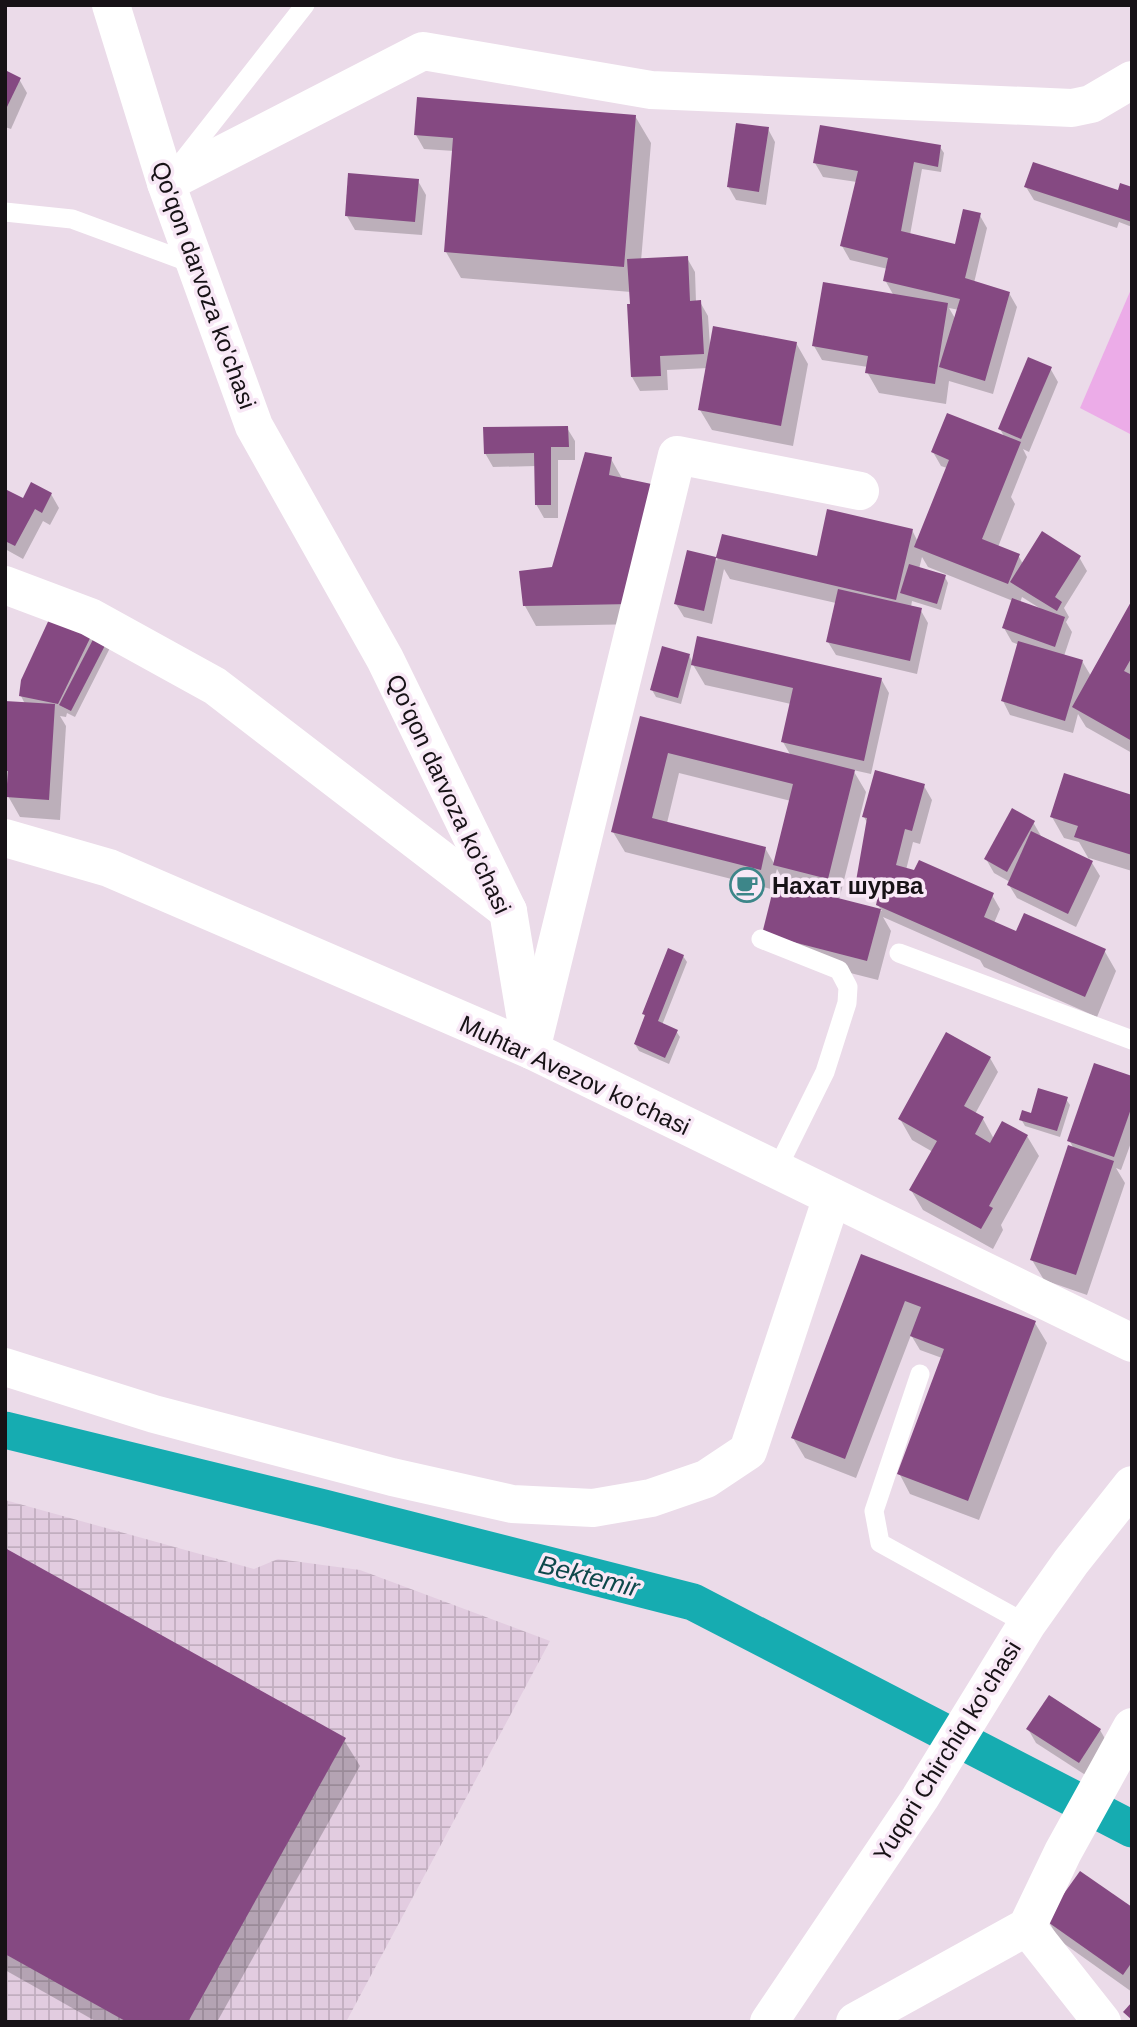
<svg xmlns="http://www.w3.org/2000/svg" width="1137" height="2027" font-family="Arial,sans-serif">
	<defs>
		<pattern id="industrial-grid" width="8" height="8" patternUnits="userSpaceOnUse" patternTransform="scale(1.75)"><rect width="8" height="8" fill="#e2cce0"/><path d="M0 4h8M4 0v8" fill="none" stroke="#c1aebf"/></pattern>
	</defs>
	<rect width="100%" height="100%" fill="#ebdbe9"/>
	<polygon fill="url(#industrial-grid)" points="5,1500 254,1569 278,1559 360,1570 550,1641 346,2022 5,2022"/>
	<polygon fill="#ecace8" points="1132,287 1132,435 1080,408"/>
	<g fill="#0003" fill-rule="evenodd">
		<polygon points="5,72 19,79 27,93 11,129 5,127"/>
		<polygon points="635,116 651,143 641,261 687,258 695,272 696,302 700,302 708,316 710,346 796,343 808,364 793,446 712,430 700,410 708,368 667,370 668,390 640,391 632,377 631,292 461,278 446,252 454,151 424,149 416,135"/>
		<polygon points="768,129 775,142 766,205 736,200 728,186"/>
		<path d="M940,147l4,6 -3,19 -19,-3 -12,66 47,11 22,-32 8,14 -13,55 35,10 8,14 -24,87 -44,-13 -3,23 -67,-11 -12,-21 1,-5 -46,-7 -8,-14 80,-50 -9,-16 3,-11 -38,-9 -8,-14 15,-64 -34,-5 -8,-14zM949,308l10,2 -3,10z"/>
		<polygon points="418,181 426,195 422,235 355,230 347,216"/>
		<polygon points="1026,187 1117,191 1132,189 1132,227 1119,222 1117,228 1034,200"/>
		<path d="M1050,368l8,14 -29,70 -6,-3 4,8 -16,40 4,7 -17,43 20,8 5,9 56,-7 8,14 -23,37 5,9 -3,5 6,10 -8,24 18,5 9,15 41,-72v149l-46,-26 -8,-13 -5,19 -63,-18 -7,-14 16,-56 -7,-3 -8,-14 9,-27 -85,-34 -6,-10 -3,12 26,8 3,6 -7,27 -29,-9 -1,6 9,2 8,14 -11,51 -81,-19 -8,-13 8,-39 -106,-24 -6,-10 -12,55 -28,-7 -8,-13 40,-45 1,2 6,-25 95,22 94,-28 6,12 29,-74 -6,-2 -8,-14 72,-14 -5,-9zM1022,597l19,12 -21,-6z"/>
		<polygon points="567,428 575,441 575,460 558,460 558,518 544,518 536,504 536,466 493,467 485,453"/>
		<polygon points="611,459 623,480 643,624 536,626 525,606 554,569"/>
		<polygon points="5,490 23,500 51,494 59,508 50,525 43,521 23,559 5,549"/>
		<polygon points="53,615 114,640 75,717 67,713 66,717 60,716 66,726 60,820 20,817 8,796 8,790 5,790 5,702 25,704 21,696"/>
		<path d="M689,655l4,8 188,16 8,14 -18,81 -18,-4 13,22 -27,108 43,11 -4,-6 2,-7 -14,-4 -8,-14 10,-56 -4,-7 60,-31 8,14 -12,44 -7,-2 -7,28 86,25 8,14 -6,14 23,10 87,17 12,21 -19,46 -113,-50 -4,-7 -97,-43 8,14 -13,49 -103,-26v-64l-150,-38 -12,-20 28,-114 150,38 -8,-14 8,-38 -86,-19 -13,-22 -11,41 -25,-7 -4,-7zM679,773l112,28 -16,64 -10,-17 -98,-25zM777,869l10,18 -14,-4z"/>
		<polygon points="1132,796 1132,871 1089,858 1100,876 1076,927 1017,898 1009,885 1010,882 994,873 986,859 1033,822 1041,836 1090,861 1079,842 1064,838 1052,817"/>
		<polygon points="683,956 687,962 662,1025 676,1031 680,1037 669,1064 639,1051 635,1044 646,1018 644,1014"/>
		<polygon points="990,1058 998,1072 975,1114 983,1119 994,1139 1027,1136 1039,1156 1001,1225 1003,1230 993,1249 923,1210 911,1190 933,1152 912,1140 900,1119"/>
		<polygon points="1132,1078 1132,1140 1121,1170 1116,1168 1125,1183 1087,1295 1044,1280 1032,1260 1074,1149 1069,1140"/>
		<polygon points="1066,1099 1070,1105 1060,1137 1025,1126 1021,1119"/>
		<polygon points="862,1256 1035,1323 1047,1343 979,1520 910,1494 899,1473 942,1358 920,1350 911,1335 856,1478 805,1458 793,1438"/>
		<polygon points="5,1550 344,1740 360,1766 217,2022 97,2022 5,1970"/>
		<polygon points="1028,1729 1100,1730 1108,1744 1087,1776 1036,1743"/>
		<polygon points="1132,1910 1132,1992 1059,1940 1048,1920"/>
	</g>
	<g fill="none" stroke-linecap="round" stroke-linejoin="round">
		<polyline stroke="#16acb1" stroke-width="37" points="5,1430 324,1508 693,1602 1132,1829"/>
	</g>
	<g fill="#854982">
		<polygon points="5,70 21,78 5,111"/>
		<polygon points="417,97 636,115 624,267 444,252 453,138 414,135"/>
		<polygon points="736,123 769,127 759,192 727,187"/>
		<polygon points="820,125 941,145 938,167 914,162 901,231 955,244 963,209 981,213 965,278 1010,292 985,381 939,367 960,299 883,281 888,258 840,246 858,171 813,163"/>
		<polygon points="1033,162 1118,190 1120,183 1132,187 1132,222 1024,187"/>
		<polygon points="348,173 419,179 415,222 345,216"/>
		<polygon points="688,256 690,301 701,300 704,354 660,356 661,376 631,377 627,304 630,304 627,259"/>
		<polygon points="823,282 948,303 935,384 865,373 868,356 812,346"/>
		<polygon points="713,326 797,342 781,426 698,410"/>
		<polygon points="1028,357 1052,367 1021,439 998,429"/>
		<polygon points="947,413 1021,442 982,539 1020,554 1008,584 914,547 949,460 931,452"/>
		<polygon points="568,426 569,447 551,447 551,505 535,505 534,453 484,454 483,427"/>
		<polygon points="585,452 612,457 609,475 661,486 631,604 523,606 519,571 552,567"/>
		<polygon points="31,482 52,493 42,513 35,509 15,546 5,541 5,489 23,498"/>
		<polygon points="827,509 913,529 896,600 716,558 704,611 674,604 687,550 716,557 722,534 817,556"/>
		<polygon points="1042,531 1081,556 1055,597 1062,602 1057,611 1010,582"/>
		<polygon points="909,564 946,575 937,604 900,593"/>
		<polygon points="838,589 922,608 910,661 826,642"/>
		<polygon points="1012,598 1065,617 1055,647 1002,628"/>
		<polygon points="1132,600 1132,657 1124,671 1132,675 1132,741 1072,707"/>
		<polygon points="52,613 95,628 58,704 19,696 21,680"/>
		<polygon points="100,626 112,632 71,711 59,705"/>
		<polygon points="697,636 882,678 864,761 781,742 793,688 691,665"/>
		<polygon points="1018,641 1083,660 1065,721 1001,701"/>
		<polygon points="662,646 690,654 678,698 650,690"/>
		<polygon points="5,701 55,704 49,800 6,797 8,771 5,771"/>
		<polygon points="640,716 855,770 828,879 773,865 793,784 668,753 652,818 766,847 761,870 611,832"/>
		<polygon points="875,770 925,784 912,831 905,829 896,865 914,870 919,860 994,893 984,917 1016,931 1024,913 1106,949 1085,997 876,905 880,887 856,881 867,818 862,817"/>
		<polygon points="1064,773 1132,795 1132,855 1074,837 1078,826 1050,817"/>
		<polygon points="1012,808 1035,821 1007,872 984,859"/>
		<polygon points="1031,831 1093,861 1068,914 1007,885"/>
		<polygon points="775,882 881,909 867,961 762,934"/>
		<polygon points="668,948 684,955 658,1021 678,1030 665,1058 634,1044 645,1015 642,1014"/>
		<polygon points="946,1032 991,1057 964,1106 984,1117 975,1134 990,1143 1002,1121 1028,1135 989,1206 993,1208 981,1229 909,1190 937,1141 898,1119"/>
		<polygon points="1094,1063 1132,1076 1132,1106 1114,1157 1067,1141"/>
		<polygon points="1038,1088 1068,1097 1057,1131 1019,1120 1022,1110 1031,1113"/>
		<polygon points="1068,1145 1114,1161 1076,1275 1030,1260"/>
		<polygon points="861,1254 1036,1321 968,1501 897,1474 944,1349 910,1336 921,1307 905,1301 845,1459 791,1438"/>
		<polygon points="5,1548 346,1738 188,2022 127,2022 5,1954"/>
		<polygon points="1049,1695 1101,1729 1079,1763 1026,1729"/>
		<polygon points="1080,1871 1132,1907 1132,1962 1123,1975 1045,1920"/>
		<polygon points="1132,2002 1132,2020 1123,2012"/>
	</g>
	<g fill="none" stroke-linecap="round" stroke-linejoin="round">
		<g stroke="#fff" stroke-width="19">
			<polyline points="177,168 305,5"/>
			<polyline points="5,212 72,219 194,264"/>
			<polyline points="761,939 839,970 848,987 847,1003 825,1072 776,1171"/>
			<polyline points="899,953 1132,1040"/>
			<polyline points="920,1374 874,1511 880,1543 1027,1624"/>
		</g>
		<g stroke="#fff" stroke-width="38">
			<polyline points="166,183 423,51 651,90 1072,108 1091,104 1132,80"/>
			<polyline points="5,585 90,617 215,686 508,911"/>
			<polyline points="5,838 109,868 531,1050 677,455 860,491"/>
			<polyline points="5,1367 154,1414 392,1477 512,1504 593,1508 651,1498 706,1479 748,1451 832,1197"/>
			<polyline points="1027,1927 1102,2022"/>
			<polyline points="855,2022 1027,1927 1063,1852 1132,1727"/>
		</g>
		<g stroke="#fff" stroke-width="38">
			<polyline points="111,5 166,183 254,426 385,659 508,911 531,1050 1132,1343"/>
			<polyline points="769,2022 920,1798 1027,1624 1071,1562 1132,1485"/>
		</g>
	</g>
	<defs>
		<g id="cafe-ring" transform="scale(1.75)"><circle r="9.5" fill="#f8e8f6" stroke="#3d8689" stroke-width="1.5"/><path d="M-5.5-4.5H6V0H3Q3 3.5 0 3.5H-2.5Q-5.5 3.5-5.5 0ZM3-3.2v2h1.7v-2ZM-6 4.5H4V6H-6Z" fill="#3d8689"/></g>
	</defs>
	<g fill-rule="evenodd">
		<use href="#cafe-ring" x="747" y="885"/>
	</g>
	<g text-anchor="middle" dominant-baseline="central" stroke-width="7" stroke-linejoin="round" paint-order="stroke">
		<g font-size="24" fill="#171216" stroke="#f8e8f6">
			<text transform="translate(204 285) rotate(70)">Qo'qon darvoza ko'chasi</text>
			<text transform="translate(449 794) rotate(65)">Qo'qon darvoza ko'chasi</text>
			<text transform="translate(575 1075) rotate(25)">Muhtar Avezov ko'chasi</text>
			<text transform="translate(947 1751) rotate(-58)">Yuqori Chirchiq ko'chasi</text>
		</g>
		<g font-size="24" font-weight="bold" fill="#171216" stroke="#f8e8f6" text-anchor="start">
			<text x="772" y="885">Нахат шурва</text>
		</g>
		<g font-size="26" font-style="italic" fill="#0e484b" stroke="#f8e8f6">
			<text transform="translate(589 1576) rotate(14)">Bektemir</text>
		</g>
	</g>
	<rect width="1137" height="2027" fill="none" stroke="#171216" stroke-width="14"/>
</svg>
